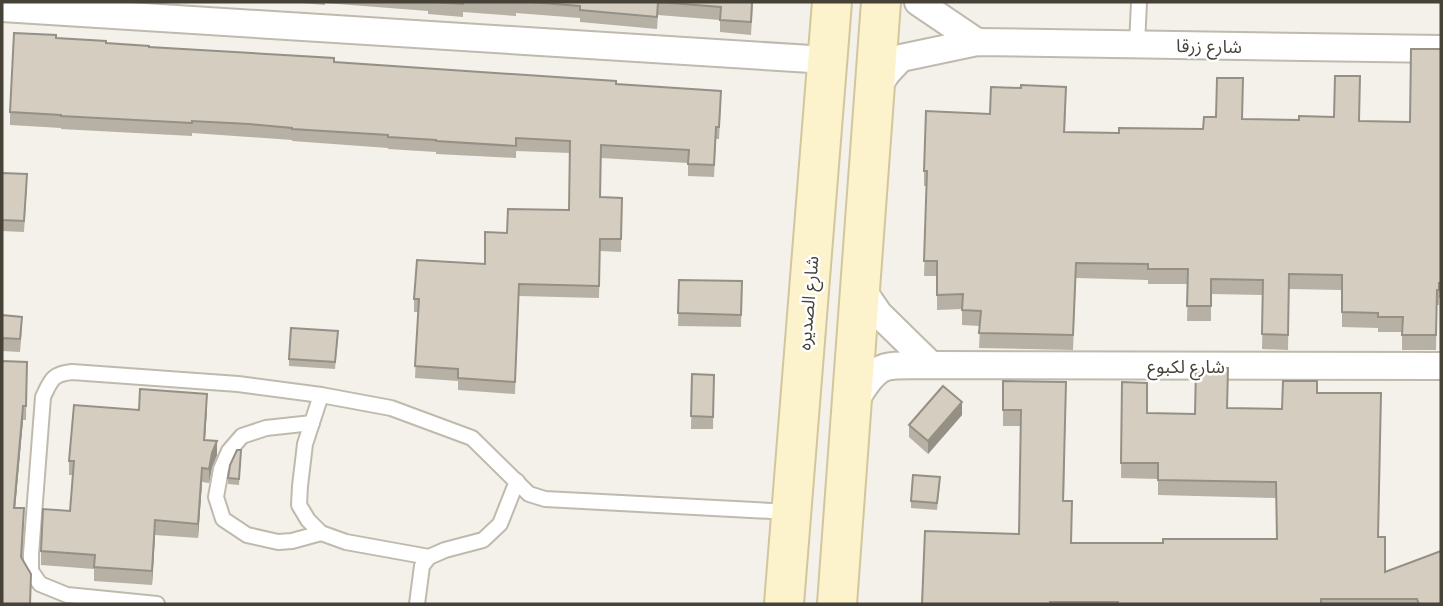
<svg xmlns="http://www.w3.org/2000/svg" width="1443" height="606" font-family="'PT Sans','Noto Sans Arabic',sans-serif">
	<rect width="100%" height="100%" fill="#f4f1ea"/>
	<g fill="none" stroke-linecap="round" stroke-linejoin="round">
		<g stroke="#bfbaad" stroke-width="18">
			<g id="lane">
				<polyline points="1137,45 1139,2"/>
				<polyline points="321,395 305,444 300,486 299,505 308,520 321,533 346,542 429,557"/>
				<polyline points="312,423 266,428 242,436 229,451 221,469 216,497 223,519 247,535 278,542 292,541 321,533"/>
				<path d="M157,604l-90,-9 -27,-11 -9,-13v-17l12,-157c8,-17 9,-23 29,-25l166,12 83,11 70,13 81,30 57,56 16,5 245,13"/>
				<polyline points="417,604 422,566 429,557 445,550 483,540 500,524 517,481"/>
			</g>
		</g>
		<g stroke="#bfbaad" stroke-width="30">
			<g id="street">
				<polyline points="918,2 977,42"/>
				<polyline points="2,8 827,60"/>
				<polyline points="875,90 887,73 901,58 977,42 1441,49"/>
				<polyline points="862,282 868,298 879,314 931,365"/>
				<path d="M853,406c6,-12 19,-35 33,-39 12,-3 32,-1 45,-2l510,1"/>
			</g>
		</g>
		<g stroke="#d1c69c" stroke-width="42">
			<g id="secondary">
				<polyline points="784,604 832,2"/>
				<polyline points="837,604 881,2"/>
			</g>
		</g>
		<use href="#lane" stroke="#fff" stroke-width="14"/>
		<use href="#street" stroke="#fff" stroke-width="26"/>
		<use href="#secondary" stroke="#fcf3cc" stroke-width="38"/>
	</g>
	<g fill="#b7b1a5">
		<polygon points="289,2 753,2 751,35 720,32 720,20 658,15 657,29 580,22 580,18 516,13 516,16 463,12 463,17 428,14 428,11 325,3 325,5"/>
		<polygon points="56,38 149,47 616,84 721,103 719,139 716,139 714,177 688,176 688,163 601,158 600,197 622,198 621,252 600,251 599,298 519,296 515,394 458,390 458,381 415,378 418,312 414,312 414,299 485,264 507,233 569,210 570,153 516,151 516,158 436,154 436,152 388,149 388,148 292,141 292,140 249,137 192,133 192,136 61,129 61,128 10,125 10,112"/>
		<polygon points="1441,49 1441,298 1439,298 1439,305 1437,305 1436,350 1402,350 1402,332 1378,332 1378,328 1342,327 1342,290 1289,289 1288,350 1262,349 1263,295 1211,294 1211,321 1187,321 1188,284 1148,284 1148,280 1076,278 1073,350 979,348 980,326 962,325 962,309 937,310 937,276 924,276 927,186 924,186 924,171 990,114 1066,102 1065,132 1119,133 1203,129 1242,119 1410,122"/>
		<polygon points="2,173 27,186 24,232 2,231"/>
		<polygon points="679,280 742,281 741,327 678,326"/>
		<polygon points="2,315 22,329 20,352 2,351"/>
		<polygon points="338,338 335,369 289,366 289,359"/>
		<polygon points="27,362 26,420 23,420 15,508 24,522 22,558 2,604"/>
		<polygon points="692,374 714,375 713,429 691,429"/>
		<polygon points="1003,381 1066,382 1064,501 1071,543 1163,543 1277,539 1276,498 1158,495 1158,479 1121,478 1122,382 1147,413 1195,414 1227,408 1282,409 1317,393 1378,537 1385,572 1441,604 922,604 1019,534 1021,426 1003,426"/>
		<polygon points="207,408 205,440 217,455 212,467 209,483 202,482 198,538 155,535 152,585 94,581 94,569 41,565 41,551 70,511 73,475 69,475 69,461 139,410"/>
		<polygon points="962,415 928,454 909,437 909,425"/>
		<polygon points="241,457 239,485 228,484 228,478"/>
		<polygon points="940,484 937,510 911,508 911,501"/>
	</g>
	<g fill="#959086">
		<polygon points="207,394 207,408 204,454 204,440"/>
		<polygon points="962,402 962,415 928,454 928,441"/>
		<polygon points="23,406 23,420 14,521 14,508"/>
		<polygon points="217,441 217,455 212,467 209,483 209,469 212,453"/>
		<polygon points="202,468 202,482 198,538 198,524"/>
		<polygon points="155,520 155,535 152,585 152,571"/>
	</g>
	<g fill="#d5cec0" stroke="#959086" stroke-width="2">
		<polygon points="432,2 463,2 463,4"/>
		<polygon points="530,2 752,2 751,22 720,20 721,7 658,2 657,17 580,10 580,6"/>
		<polygon points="14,33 56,35 56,38 106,41 106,43 149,46 149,47 334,58 334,62 571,78 616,81 616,84 721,91 719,127 716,127 714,165 688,164 689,150 601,145 600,197 622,198 621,239 600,239 599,286 519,284 515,382 458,378 458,369 415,366 419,299 414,299 417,260 485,264 485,232 507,233 508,209 569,210 570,141 516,138 516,146 436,141 436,140 388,137 388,135 292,129 292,128 249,124 192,121 192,123 61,116 61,115 10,112"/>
		<polygon points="1411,49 1441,49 1441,283 1439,283 1439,290 1437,290 1436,335 1402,335 1403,317 1378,317 1378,313 1342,312 1342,275 1289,274 1288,335 1262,334 1263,280 1211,279 1211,306 1187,306 1188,269 1148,269 1148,264 1076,263 1073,335 979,333 981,311 962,310 963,294 937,295 937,261 924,261 927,171 924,171 926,111 990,114 991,87 1021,88 1021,85 1066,87 1064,132 1119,133 1119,128 1203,129 1204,117 1216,117 1217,78 1243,78 1242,119 1299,120 1299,116 1334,117 1335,76 1360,76 1359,121 1410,122"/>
		<polygon points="2,173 27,174 24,221 2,220"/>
		<polygon points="679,280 742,281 741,315 678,313"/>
		<polygon points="2,315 22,317 20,339 2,338"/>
		<polygon points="291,328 338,331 335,362 289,359"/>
		<polygon points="2,361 27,362 26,406 23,406 14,508 24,508 21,557 31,574 30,604 2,604"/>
		<polygon points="1196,368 1228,368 1227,408 1282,409 1283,381 1317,381 1317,393 1381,393 1378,537 1385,537 1385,572 1441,551 1441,604 1419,604 1417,599 1321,599 1321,604 1118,604 1118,602 1050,602 1050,604 922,604 925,531 1019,534 1021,410 1003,410 1003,381 1066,382 1063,501 1072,501 1071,543 1163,543 1163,539 1277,539 1276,482 1158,480 1158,463 1121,463 1122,382 1147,383 1147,413 1195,414"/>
		<polygon points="692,374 714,375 713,417 691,416"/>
		<polygon points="943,386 962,402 928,441 909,425"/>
		<polygon points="140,389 207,394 204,440 217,441 212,453 209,469 202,468 198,524 155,520 152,571 94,567 95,555 41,551 43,509 70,511 74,461 69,461 74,405 139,410"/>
		<polygon points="237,450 241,450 239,479 228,478 230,465"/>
		<polygon points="913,475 940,477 937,503 911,501"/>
	</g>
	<g text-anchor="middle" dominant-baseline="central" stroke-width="5" stroke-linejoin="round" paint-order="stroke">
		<g font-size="18" fill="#474238" stroke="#fff">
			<text transform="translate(1209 46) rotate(1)">شارع زرقا</text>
			<text transform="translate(808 303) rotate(-85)">شارع الصديره</text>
			<text x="1186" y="366">شارع لكبوع</text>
		</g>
	</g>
	<rect width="1443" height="606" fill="none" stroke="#474238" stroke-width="7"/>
</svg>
